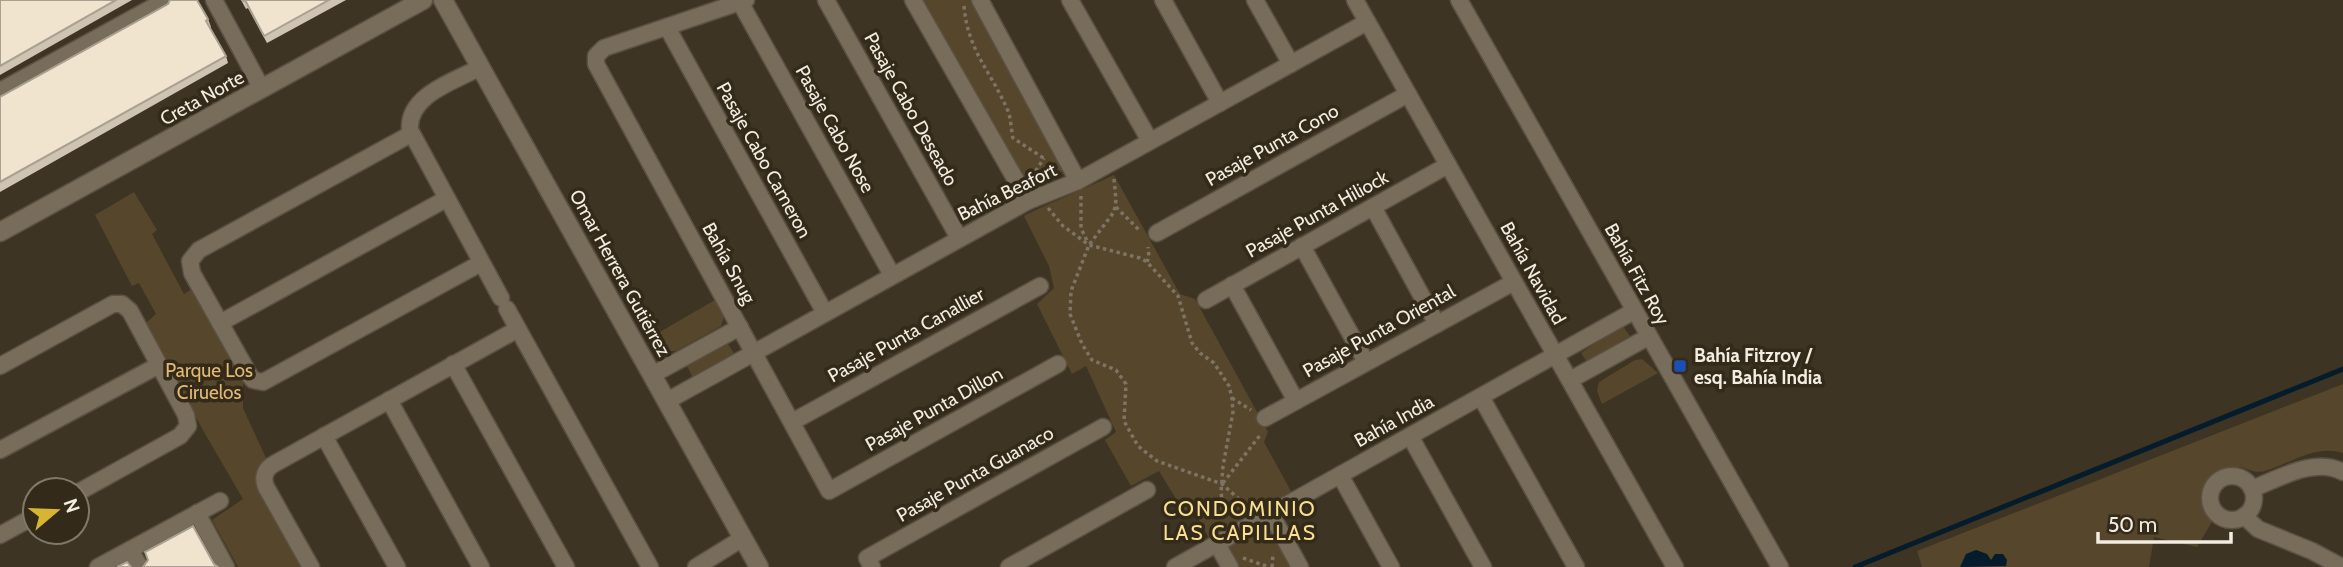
<svg xmlns="http://www.w3.org/2000/svg" width="2343" height="567" font-family="Cabin,sans-serif">
	<rect width="100%" height="100%" fill="#3e3423"/>
	<g fill="#56462b">
		<polygon points="922,0 973,0 1065,170 1027,187"/>
		<path d="M1114,175l66,119 15,5 73,133 -4,10 28,51 -82,47 -16,-30 -10,2 -25,-41 -28,15 -26,-46 11,-8 -30,-66 -14,8 -35,-70 17,-16 -5,-22 -25,-50c29,-15 60,-27 90,-41z"/>
		<polygon points="134,192 157,230 152,234 184,294 192,289 243,382 243,408 266,458 257,470 258,486 303,567 238,567 212,520 243,499 204,432 146,323 156,314 139,283 132,286 95,215"/>
		<polygon points="715,300 724,317 721,326 676,351 667,351 658,333"/>
		<polygon points="1622,325 1630,336 1587,362 1581,353"/>
		<polygon points="728,344 735,355 693,378 687,366"/>
		<polygon points="1642,359 1658,373 1602,404 1597,391 1599,382 1635,360"/>
		<path d="M2343,384v69c-27,-9 -52,10 -78,18 -11,3 -17,-3 -26,-4 -15,-1 -29,13 -31,26 -2,9 2,18 5,27l-16,27 -43,-10 -5,30h-227l-5,-16z"/>
		<polygon points="1270,524 1294,567 1237,567 1225,545"/>
	</g>
	<polygon fill="#041c2b" points="1976,550 1987,554 1991,560 1995,554 2003,554 2007,560 2006,566 1960,567 1966,554"/>
	<g fill="none" stroke-linecap="round" stroke-linejoin="round">
		<polyline stroke="#041c2b" stroke-width="5" points="1855,567 2343,369"/>
		<g stroke="#5a5143" stroke-width="19">
			<g id="minor">
				<polyline points="214,0 262,89"/>
				<polyline points="746,0 604,48 596,56 596,64 829,491 1058,364"/>
				<polyline points="826,0 959,238"/>
				<polyline points="913,0 1028,201"/>
				<polyline points="980,0 1078,181"/>
				<polyline points="1070,0 1150,141"/>
				<polyline points="1163,0 1220,103"/>
				<polyline points="1255,0 1291,64"/>
				<polyline points="1355,0 1675,567"/>
				<polyline points="1459,0 1780,567"/>
				<polyline points="740,2 892,275"/>
				<polyline points="667,27 825,313"/>
				<path d="M481,67c-26,14 -74,28 -71,63l91,168"/>
				<polyline points="0,91 166,0"/>
				<polyline points="411,134 199,250 190,261 192,273 250,376 253,380 263,382 481,263"/>
				<polyline points="1373,207 1437,324"/>
				<polyline points="1157,233 1408,94"/>
				<polyline points="1302,246 1366,362"/>
				<polyline points="1232,285 1296,401"/>
				<polyline points="1206,300 1448,165"/>
				<polyline points="507,309 650,567"/>
				<polyline points="220,323 446,199"/>
				<polyline points="453,364 566,567"/>
				<polyline points="0,366 113,304 122,304 130,311 186,415 188,426 180,436 77,493"/>
				<polyline points="652,375 740,327"/>
				<polyline points="1570,380 1648,337"/>
				<polyline points="1481,397 1576,567"/>
				<polyline points="389,400 481,567"/>
				<polyline points="667,401 1028,201 1078,181 1367,22"/>
				<polyline points="1265,418 1514,282"/>
				<polyline points="792,422 1040,286"/>
				<polyline points="324,436 397,567"/>
				<polyline points="1410,436 1483,567"/>
				<polyline points="0,450 159,365"/>
				<polyline points="1340,475 1391,567"/>
				<circle cx="2232" cy="498" r="22"/>
				<path d="M2252,489c28,-11 62,-32 91,-17"/>
				<polyline points="197,513 226,567"/>
				<polyline points="1271,514 1300,567"/>
				<polyline points="2244,516 2258,529 2312,551 2342,567"/>
				<polyline points="0,535 35,516"/>
				<polyline points="1217,544 1230,567"/>
				<polyline points="130,550 140,567"/>
				<polyline points="98,567 220,501"/>
				<path d="M311,567l-45,-80c-4,-10 -1,-18 8,-23l244,-135"/>
				<polyline points="696,567 743,538"/>
				<polyline points="872,567 867,558 1103,427"/>
				<polyline points="1009,567 1147,490"/>
				<polyline points="1175,567 1634,311"/>
			</g>
		</g>
		<g stroke="#5a5143" stroke-width="21">
			<g id="tertiary">
				<polyline points="443,0 759,567"/>
				<polyline points="0,232 423,0"/>
			</g>
		</g>
		<g stroke="#7d7465" stroke-width="3.5" stroke-dasharray="3.5 3.5" stroke-linecap="butt">
			<path d="M964,6c4,46 27,65 44,105 3,8 3,18 5,27l32,21"/>
			<polyline points="1032,177 1044,158"/>
			<polyline points="1114,179 1116,200 1114,212 1089,245 1071,291 1070,314 1082,344 1092,360 1116,370 1126,384 1124,421 1138,446 1157,461 1222,484 1249,508"/>
			<polyline points="1081,196 1081,228 1088,243"/>
			<polyline points="1116,207 1140,231"/>
			<polyline points="1048,208 1063,226 1089,245 1140,258 1147,262 1178,296 1192,343 1200,353 1214,363 1229,386 1232,398 1233,412 1223,466 1221,492 1225,520"/>
			<polyline points="1147,262 1149,256 1148,247"/>
			<polyline points="1232,398 1251,410"/>
			<polyline points="1223,483 1261,434"/>
			<polyline points="1243,558 1269,567"/>
			<polyline points="1272,567 1273,553"/>
		</g>
		<use href="#minor" stroke="#786c5a" stroke-width="16"/>
		<use href="#tertiary" stroke="#786c5a" stroke-width="18"/>
	</g>
	<g fill="#cfc4b2">
		<polygon points="0,0 132,0 0,75"/>
		<polygon points="241,0 346,0 267,43 248,8 246,9"/>
		<polygon points="168,4 208,19 211,27 209,28 226,56 228,63 0,192 0,97"/>
	</g>
	<g fill="#f1e4cf" stroke="#a9a091" stroke-width="2">
		<polygon points="0,0 116,0 0,66"/>
		<polygon points="170,0 197,0 208,19 206,21 226,56 0,182 0,97 168,4"/>
		<polygon points="242,0 329,0 264,36 245,0 243,1"/>
		<polygon points="193,526 214,564 218,567 143,567 148,560 145,552"/>
		<polygon points="127,562 131,567 117,567"/>
	</g>
	<rect fill="#1a4fb4" stroke="#342a19" stroke-width="2.5" x="1673" y="359" width="14" height="14" rx="3.5"/>
	<g text-anchor="middle" dominant-baseline="central" stroke-width="7" stroke-linejoin="round" paint-order="stroke">
		<g font-size="19" fill="#f2ece1" stroke="#342a19">
			<text transform="translate(202 98) rotate(-29)">Creta Norte</text>
			<text transform="translate(911 109) rotate(61)">Pasaje Cabo Deseado</text>
			<text transform="translate(835 129) rotate(61)">Pasaje Cabo Nose</text>
			<text transform="translate(1272 145) rotate(-29)">Pasaje Punta Cono</text>
			<text transform="translate(764 160) rotate(61)">Pasaje Cabo Cameron</text>
			<text transform="translate(1007 192) rotate(-26)">Bahía Beafort</text>
			<text transform="translate(1317 214) rotate(-29)">Pasaje Punta Hiliock</text>
			<text transform="translate(729 263) rotate(61)">Bahía Snug</text>
			<text transform="translate(620 273) rotate(61)">Omar Herrera Gutiérrez</text>
			<text transform="translate(1533 273) rotate(61)">Bahía Navidad</text>
			<text transform="translate(1637 274) rotate(61)">Bahía Fitz Roy</text>
			<text transform="translate(1379 331) rotate(-29)">Pasaje Punta Oriental</text>
			<text transform="translate(906 335) rotate(-29)">Pasaje Punta Canallier</text>
			<text transform="translate(934 409) rotate(-29)">Pasaje Punta Dillon</text>
			<text transform="translate(1394 421) rotate(-29)">Bahía India</text>
			<text transform="translate(975 474) rotate(-29)">Pasaje Punta Guanaco</text>
		</g>
		<g font-size="19" font-weight="bold" fill="#f2ece1" stroke="#342a19" text-anchor="start">
			<text x="1694" y="355">Bahía Fitzroy /<tspan x="1694" dy="22">esq. Bahía India</tspan></text>
		</g>
		<g font-size="19" fill="#e3ba74" stroke="#342a19">
			<text x="209" y="370">Parque Los<tspan x="209" dy="22">Ciruelos</tspan></text>
		</g>
		<g font-size="21" letter-spacing="2" fill="#f8df92" stroke="#342a19">
			<text x="1240" y="508">CONDOMINIO<tspan x="1240" dy="24">LAS CAPILLAS</tspan></text>
		</g>
	</g>
	<g transform="translate(56 511) rotate(71)"><circle r="33" fill="#342a19" stroke="#807869" stroke-width="2"/>
	<path d="M0-5L12 26L0 18L-12 26Z" fill="#d8b434"/>
	<text y="-10" font-size="19" font-weight="bold" text-anchor="middle" fill="#f2ece1">N</text>
	</g>
	<path d="M2098 532v10h133v-10" fill="none" stroke="#f2ece1" stroke-width="3.5"/>
	<text x="2108" y="532" font-size="21" fill="#f2ece1" stroke="#342a19" stroke-width="5" paint-order="stroke">50 m</text>
</svg>
